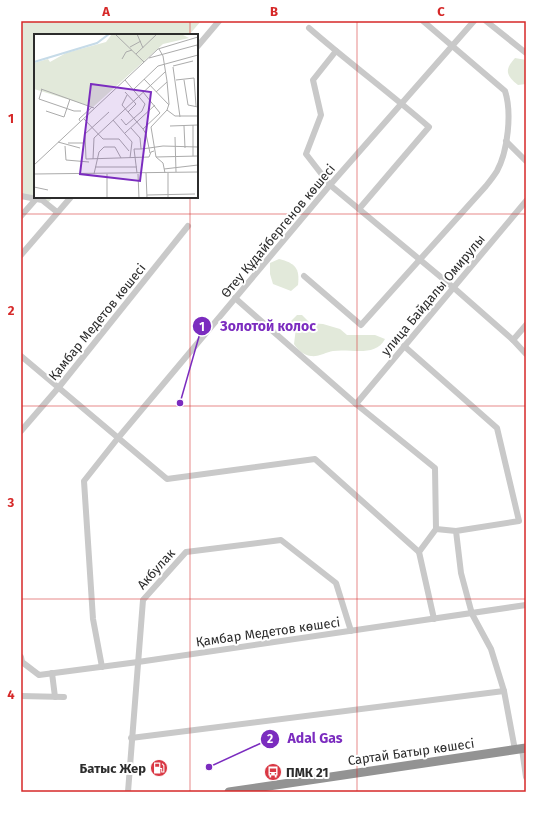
<svg xmlns="http://www.w3.org/2000/svg" width="547" height="813" font-family="'Fira Sans',sans-serif">
	<rect width="100%" height="100%" fill="#fff"/>
	<g fill="#e2e9da">
		<polygon points="21,21 201,21 189,35 35,35 35,197 53,197 47,204 21,196"/>
		<path d="M515,58l11,2v24l-8,1c-13,-10 -13,-16 -3,-27z"/>
		<path d="M279,259c16,4 21,9 19,26l-7,6 -18,-7 -3,-10v-11z"/>
		<path d="M297,315h5l8,8 13,1 17,5 7,6h28l10,4c-10,19 -35,9 -52,12 -7,1 -14,6 -22,5 -8,-1 -13,-6 -17,-12l2,-16 -5,-7z"/>
	</g>
	<g fill="none" stroke-linecap="round" stroke-linejoin="round">
		<g stroke="#c9c9c9" stroke-width="6">
			<polyline points="486,21 526,53"/>
			<path d="M309,28c39,34 81,65 120,99l-70,82"/>
			<polyline points="197,47 219,21"/>
			<polyline points="336,51 313,80 321,115 306,154 330,185 454,288 513,340 526,325"/>
			<polyline points="506,141 526,161"/>
			<polyline points="21,196 42,200 57,212"/>
			<polyline points="21,216 36,199"/>
			<polyline points="21,255 71,197"/>
			<path d="M304,276l57,49 125,-139c4,-5 8,-10 11,-15 11,-20 15,-59 8,-80l-82,-70"/>
			<polyline points="235,298 356,404 435,468 436,529 419,552 434,619"/>
			<polyline points="513,340 526,354"/>
			<polyline points="404,346 497,428 519,521 456,531 461,573 472,614 491,649 504,691 515,750"/>
			<polyline points="21,356 167,479 315,459 419,552"/>
			<polyline points="356,404 526,201"/>
			<polyline points="21,431 59,387 188,226"/>
			<polyline points="436,529 456,531"/>
			<polyline points="21,657 22,662 39,675 138,662 526,605"/>
			<polyline points="102,667 93,619 84,481 118,438 330,185 474,21"/>
			<polyline points="52,673 55,697"/>
			<polyline points="21,696 64,697"/>
			<polyline points="131,738 504,691"/>
			<polyline points="522,749 526,777"/>
			<polyline points="128,792 143,600 186,552 281,540 336,583 351,631"/>
		</g>
		<polyline stroke="#939393" stroke-width="9" points="229,792 526,748"/>
	</g>
	<path fill="none" stroke="#d62828" stroke-width="1" stroke-opacity="0.55" d="M190,21v14M357,21v771M190,197v595M21,214h505M21,406h505M21,599h505"/>
	<defs>
		<g id="fuel-disc" transform="scale(0.9)"><circle r="9.5" fill="#d93844" stroke="#fff"/><path d="M-5.5-6h7V0h2V4h1.3V-2.5L3-4.5l.8-.8L6-3V5H2.5V1h-1V6h-7ZM-4.2-4.7v3.2H.2V-4.7Z" fill="#fff"/></g>
		<g id="bus-disc" transform="scale(0.9)"><circle r="9.5" fill="#d93844" stroke="#fff"/><path d="M-5-6H5V4H4V6H2V4H-2V6H-4V4H-5ZM-3.5-4V0h7V-4ZM-3.5 1.2v1.5H-2V1.2ZM2 1.2v1.5H3.5V1.2Z" fill="#fff"/></g>
	</defs>
	<g fill-rule="evenodd">
		<use href="#fuel-disc" x="159" y="768"/>
		<use href="#bus-disc" x="273" y="772"/>
	</g>
	<g text-anchor="middle" dominant-baseline="central" stroke-width="4" stroke-linejoin="round" paint-order="stroke">
		<g font-size="13" fill="#2c2c2c" stroke="#fff">
			<text transform="translate(278 231) rotate(-50)">Өтеу Құдайбергенов көшесі</text>
			<text transform="translate(433 295) rotate(-50)">улица Байдалы Омирулы</text>
			<text transform="translate(97 322) rotate(-51)">Қамбар Медетов көшесі</text>
			<text transform="translate(156 569) rotate(-48)">Акбулак</text>
			<text transform="translate(268 632) rotate(-8)">Қамбар Медетов көшесі</text>
			<text transform="translate(411 752) rotate(-8)">Сартай Батыр көшесі</text>
		</g>
		<g font-size="13" font-weight="bold" fill="#2c2c2c" stroke="#fff" text-anchor="end">
			<text x="146" y="768">Батыс Жер</text>
			<text x="286" y="772" text-anchor="start">ПМК 21</text>
		</g>
	</g>
	<g transform="translate(34 34)">
		<rect width="164" height="164" fill="#fff"/>
		<path d="M78,0h69l8,4 -26,6 -70,63 -59,-18v-26l14,-4 2,3 16,-9 40,-11z" fill="#e2e9da"/>
		<path fill="none" stroke="#c6dbe8" stroke-width="2" d="M0,28l63,-19 12,-9"/>
		<path fill="none" stroke="#ababab" stroke-width="1" d="M81,0l29,28M103,0l6,14M96,13l11,-6M125,15l4,7 4,25 2,23 -2,6M102,20l21,-20M115,24l48,-13 1,4M88,25l4,-7 6,-2M139,32l20,-5M139,33l7,50M110,45l25,26M142,46l18,-2 2,28M150,46l4,25 10,2M7,55l53,19M8,55l-3,10 35,12h7M100,55l24,-23 40,-11M91,58l11,12 -8,8M122,58l11,-10M93,61l-5,10 21,24 17,-16 -17,-21M12,77l18,6 6,-18M75,78l-24,22 1,25 63,-2 2,-5 3,-1M50,85l19,20h16l10,12M87,85l5,6 16,-14 3,-7 -20,-24M79,86l19,22 -2,16M46,87l-1,-2 13,-12M159,91v31M136,92l28,-1M150,92l1,22M97,94l9,10 1,11h-7l3,24M91,99l30,-28M141,103l1,35M24,108l22,6M34,109h16M31,112l1,14 23,2M107,115l8,-1 -3,-14 -3,-5M116,119l-1,-5 14,-2 35,1M122,123l42,-1M59,125l1,-21 71,-66M0,131l124,-116 40,-12M61,133h42M130,135l34,-4M112,139l1,25M131,139l-2,-10 -7,-6 -5,-30 16,-17 8,6h23M134,139v25M0,140l164,-2M60,140l5,-22 5,-5h11l6,11M73,140v24M104,140l1,24M0,153l14,3M113,161l48,-1"/>
		<path fill="#7b2cbf" fill-opacity="0.15" stroke="#7b2cbf" stroke-width="2" d="M57,50l60,8 -11,89 -60,-7z"/>
		<rect width="164" height="164" fill="none" stroke="#2c2c2c" stroke-width="2"/>
	</g>
	<path fill="none" stroke="#7b2cbf" stroke-width="1.5" d="M180 403L202 326M209 767L270 739"/>
	<g fill="#7b2cbf" stroke="#fff" stroke-width="1.5">
		<circle cx="180" cy="403" r="4"/>
		<circle cx="209" cy="767" r="4"/>
		<circle cx="202" cy="326" r="10"/>
		<circle cx="270" cy="739" r="10"/>
	</g>
	<g font-size="12" text-anchor="middle" font-weight="bold" fill="#fff">
		<text x="202" y="331">1</text>
		<text x="270" y="743">2</text>
	</g>
	<g font-size="14" text-anchor="middle" font-weight="bold" fill="#7b2cbf" stroke="#fff" stroke-width="4" stroke-linejoin="round" paint-order="stroke">
		<text x="268" y="331">Золотой колос</text>
		<text x="315" y="743">Adal Gas</text>
	</g>
	<rect width="547" height="813" fill="none" stroke="#ffffff" stroke-width="44"/>
	<rect x="22" y="22" width="503" height="769" fill="none" stroke="#d62828" stroke-width="1.5"/>
	<g font-size="13" text-anchor="middle" font-weight="bold" fill="#d62828">
		<text x="106" y="16">A</text>
		<text x="274" y="16">B</text>
		<text x="441" y="16">C</text>
		<text x="11" y="123">1</text>
		<text x="11" y="315">2</text>
		<text x="11" y="507">3</text>
		<text x="11" y="699">4</text>
	</g>
</svg>
